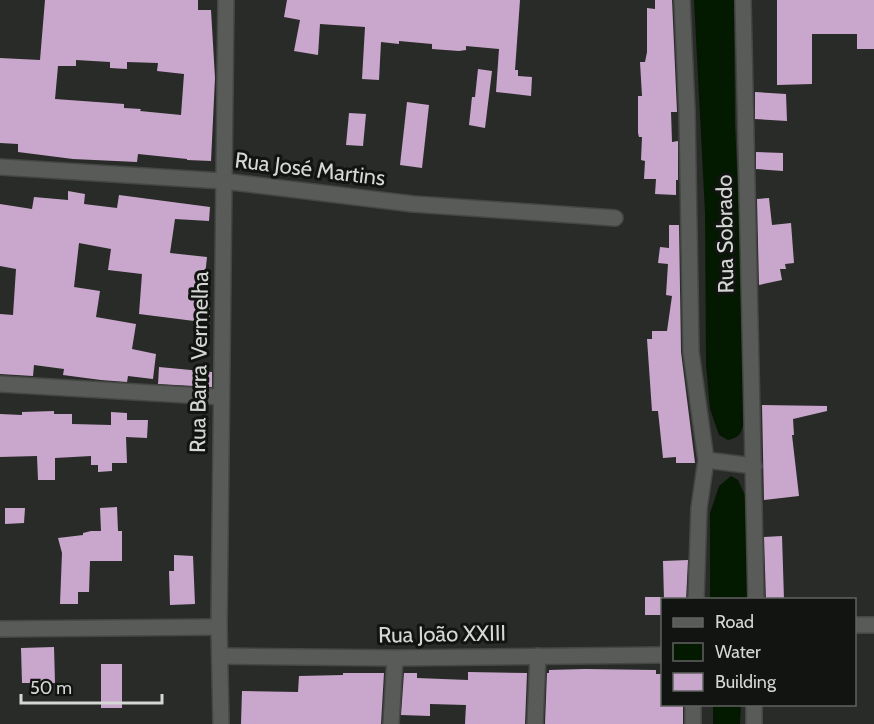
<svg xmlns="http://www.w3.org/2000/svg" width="874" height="724" font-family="Cabin,sans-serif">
	<rect width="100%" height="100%" fill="#292b28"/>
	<g fill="#041a00">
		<path d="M694,0h40l1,123 8,186 1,112c-2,11 -4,17 -16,19l-9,-5 -9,-26 -4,-44 -1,-152z"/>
		<polygon points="731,476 738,480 750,506 748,599 710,599 710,513 719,486"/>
		<polygon points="713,705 741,705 740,724 713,724"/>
	</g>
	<g fill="#c9a7cd" fill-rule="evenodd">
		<path d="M45,0h153v10h13l4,68 -4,83 -24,-1v-1l-49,-5 -1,8 -64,-3 -55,-7v-8l-18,-1v-85l40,2zM76,60l34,2v6l17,1v-7l31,1 -1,8 27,3 -3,41 -41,-4 1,-2 -17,-1v-4l-69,-5 3,-33h18z"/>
		<polygon points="287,0 520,0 515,70 518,70 518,76 532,77 531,96 496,92 499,49 466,46 466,50 459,51 432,49 432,44 399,41 399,44 381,42 379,80 362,79 365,27 320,24 318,55 294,51 300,20 284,17"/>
		<polygon points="655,0 672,0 677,112 671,112 672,142 678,141 678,180 676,180 676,195 655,194 656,179 644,179 645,161 641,160 642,137 639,137 638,133 638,96 642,96 640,62 645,62 647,52 647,8 655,9"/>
		<polygon points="777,0 874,0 874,49 857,49 857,34 812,34 812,84 777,85"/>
		<polygon points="478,69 492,71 485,128 469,125 472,97 475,97"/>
		<polygon points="755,92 786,94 787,121 755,119"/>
		<polygon points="407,102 429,105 422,168 400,165"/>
		<polygon points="349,113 366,114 363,146 346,145"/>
		<polygon points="756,152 783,153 783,171 756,169"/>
		<polygon points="68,191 85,194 84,204 117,208 119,195 210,207 209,221 175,219 170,253 207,257 203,294 210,295 210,323 139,314 142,274 108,270 111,249 79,243 74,287 100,291 96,317 136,324 132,349 156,354 153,379 128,376 127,382 101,380 63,375 64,369 34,365 33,376 0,374 0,314 13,315 16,269 0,266 0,204 32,209 34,197 68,200"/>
		<polygon points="769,198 772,225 791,223 794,263 785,264 786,269 780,269 782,280 759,285 757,199"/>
		<polygon points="669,225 679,225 681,352 695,463 676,463 676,457 663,458 658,411 652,411 647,339 652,339 652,331 667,331 672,296 666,295 668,264 658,263 660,247 669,248"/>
		<polygon points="159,367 212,372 212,387 158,384"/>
		<polygon points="762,405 827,406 827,411 793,419 794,435 792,435 799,496 764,500"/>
		<polygon points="54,411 54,414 72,414 72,424 111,425 111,412 127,413 127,420 148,420 147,438 126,437 127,463 112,463 112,471 98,472 98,465 91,465 91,456 55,458 55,480 38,480 37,456 0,457 0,414 22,415 22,412"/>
		<polygon points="117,507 118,531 122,531 122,561 90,561 89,592 78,592 78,604 60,604 62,553 58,538 83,535 83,533 91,531 101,531 100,508"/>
		<polygon points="5,508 25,508 24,523 5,524"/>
		<polygon points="782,536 784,600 766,600 764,537"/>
		<polygon points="174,555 193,556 195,604 170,605 169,571 174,571"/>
		<polygon points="688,560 686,600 664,600 663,561"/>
		<rect x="645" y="597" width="18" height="18"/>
		<polygon points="54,647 55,683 22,683 21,648"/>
		<rect x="101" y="664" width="21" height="44"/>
		<polygon points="585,669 656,670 656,674 663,674 663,705 683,705 683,724 545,724 547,673 549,673 549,670"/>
		<polygon points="468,672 527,673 525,724 465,724 466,705 430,704 430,716 401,715 404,673 417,673 417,678 468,680"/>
		<polygon points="343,673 384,673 381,724 241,724 242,691 298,692 299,676 343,675"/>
	</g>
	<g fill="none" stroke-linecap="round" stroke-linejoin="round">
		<g stroke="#454744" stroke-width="18">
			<g id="minor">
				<polyline points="682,0 687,111 691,352 706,460 699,508 696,600"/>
				<polyline points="743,0 756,600"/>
				<polyline points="0,167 223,181 413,204 615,218"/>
				<polyline points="0,384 221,397"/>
				<polyline points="706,460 754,466"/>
				<polyline points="854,625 874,625"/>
				<polyline points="0,629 219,627"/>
				<polyline points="221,656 395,658 662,655"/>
				<polyline points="221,724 219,627 226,0"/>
				<polyline points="391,724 395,658"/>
				<polyline points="535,724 538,656"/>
				<polyline points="693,724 693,704"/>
				<polyline points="754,724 754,704"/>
			</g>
		</g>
		<use href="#minor" stroke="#595b59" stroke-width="15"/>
	</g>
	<g text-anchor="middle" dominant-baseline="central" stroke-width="6" stroke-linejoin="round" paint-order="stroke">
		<g font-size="22" fill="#d5d7d5" stroke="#121412">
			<text transform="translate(310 169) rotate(7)">Rua José Martins</text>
			<text transform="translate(725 234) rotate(-91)">Rua Sobrado</text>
			<text transform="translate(199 362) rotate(-89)">Rua Barra Vermelha</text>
			<text transform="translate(442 634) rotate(-1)">Rua João XXIII</text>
		</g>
	</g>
	<rect x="661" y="598" width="195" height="108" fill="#121412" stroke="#606260" stroke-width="1.5"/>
	<rect x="673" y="618" width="30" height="9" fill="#595b59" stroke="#606260" stroke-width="1.5"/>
	<text x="715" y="628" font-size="18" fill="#d5d7d5">Road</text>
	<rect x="673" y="643" width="30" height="18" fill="#041a00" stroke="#606260" stroke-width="1.5"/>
	<text x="715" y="658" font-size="18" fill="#d5d7d5">Water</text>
	<rect x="673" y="673" width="30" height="18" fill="#c9a7cd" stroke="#606260" stroke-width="1.5"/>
	<text x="715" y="688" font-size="18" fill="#d5d7d5">Building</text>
	<path d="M21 694v9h141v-9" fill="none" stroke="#d5d7d5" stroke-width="3"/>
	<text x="30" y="694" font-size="18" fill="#d5d7d5" stroke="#121412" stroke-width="4.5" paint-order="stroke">50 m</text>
</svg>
